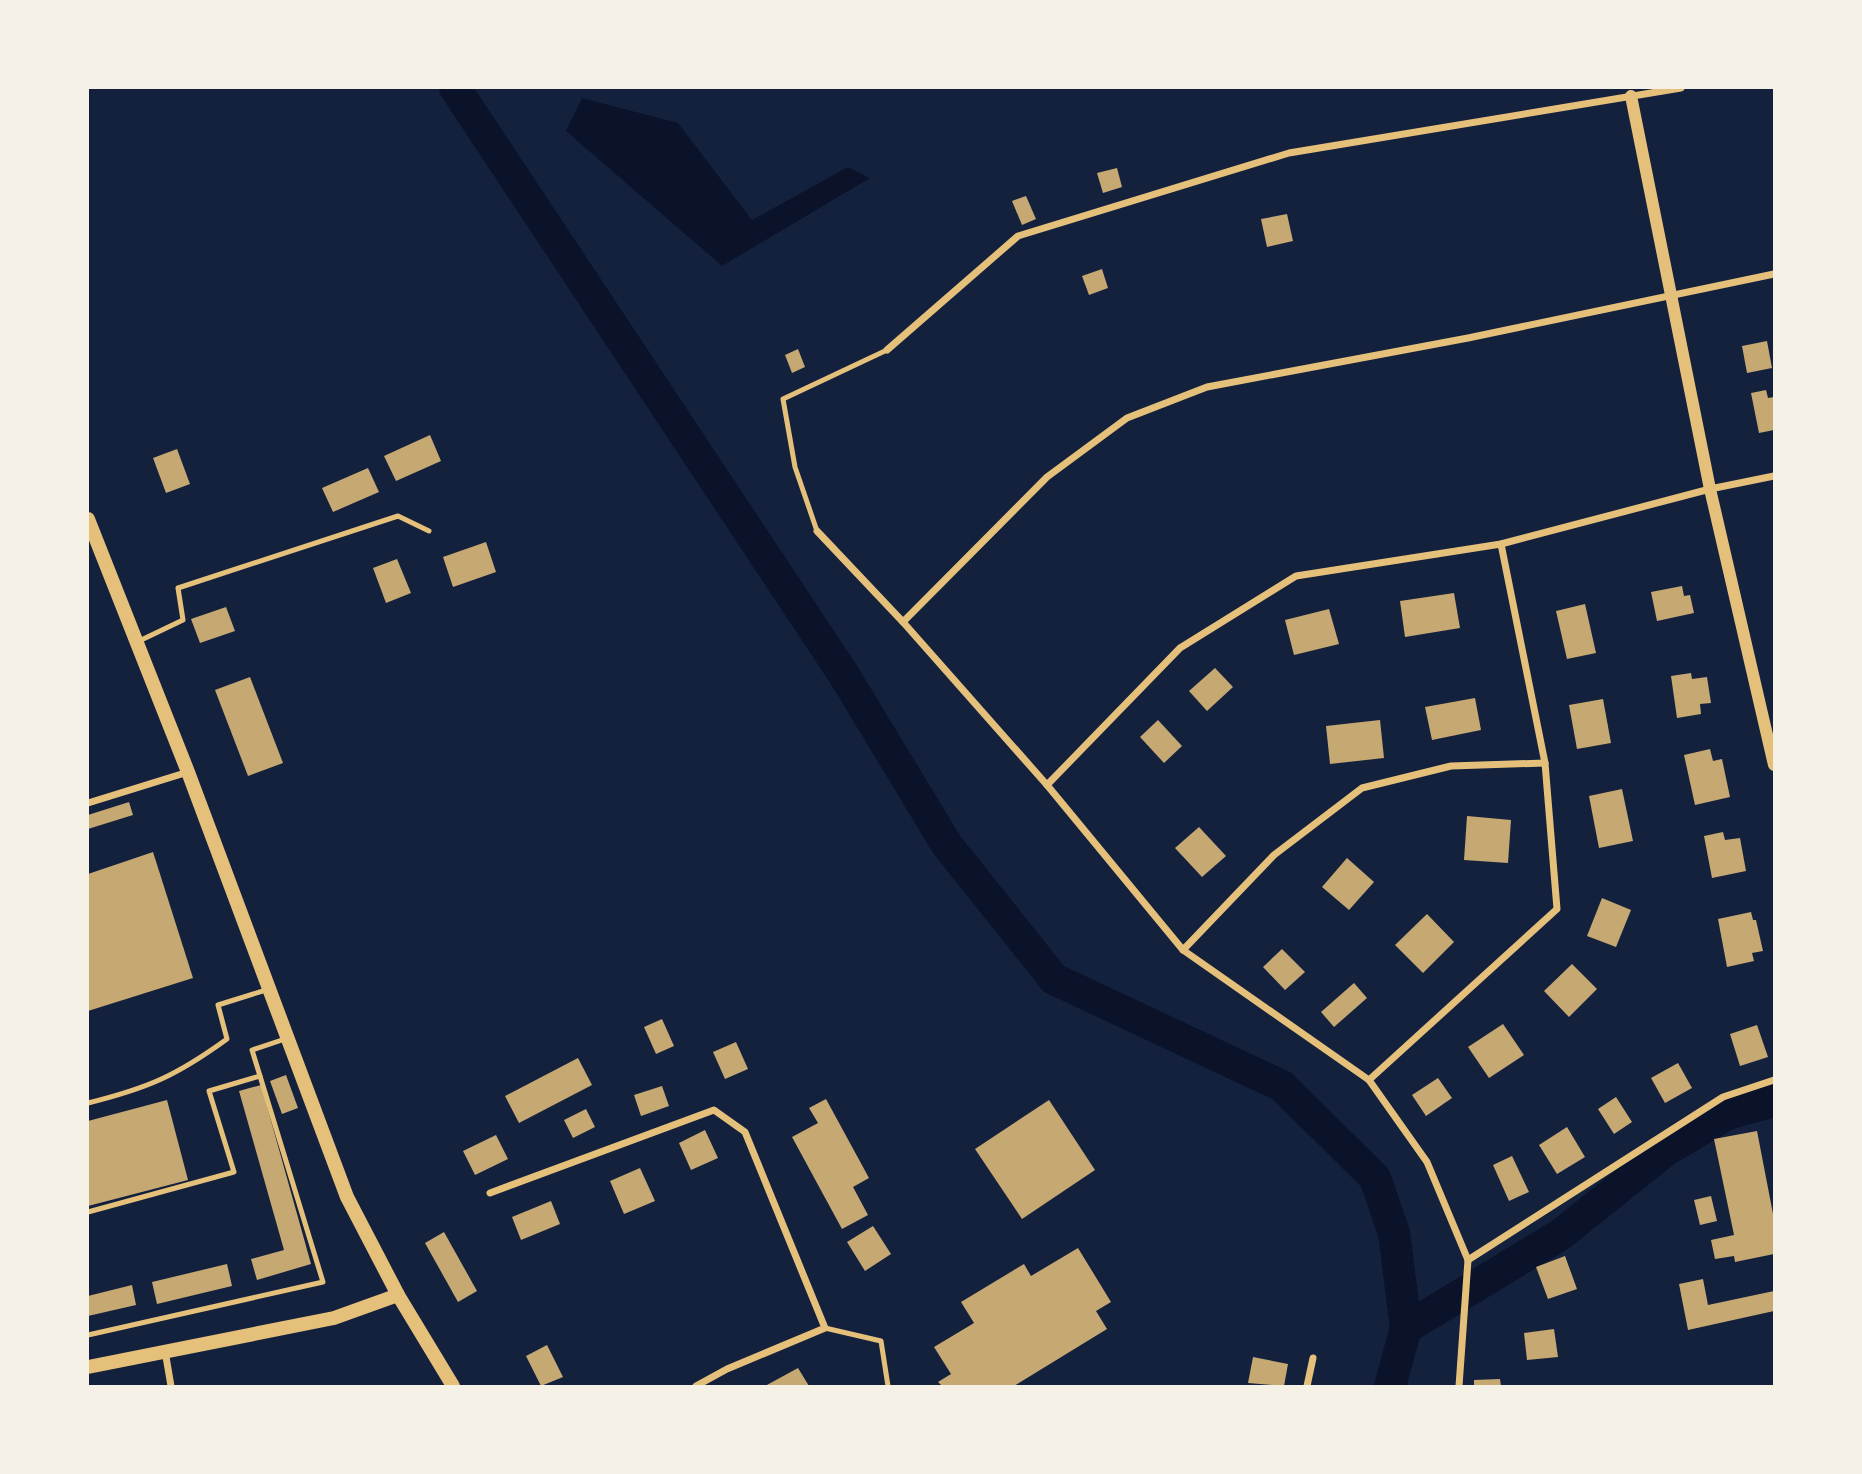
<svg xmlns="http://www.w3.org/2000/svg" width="1862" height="1474" font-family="'PT Sans',sans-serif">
	<rect width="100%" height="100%" fill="#14213d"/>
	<polygon fill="#0b132b" points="582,98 678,123 752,220 848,167 870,178 722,266 566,131"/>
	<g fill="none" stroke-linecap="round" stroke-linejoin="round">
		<g stroke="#0b132b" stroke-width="32">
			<polyline points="455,88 844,675 947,845 1054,979 1282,1086 1375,1178 1394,1233 1406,1328 1390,1386"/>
			<polyline points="1406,1328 1560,1235 1665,1151 1727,1114 1774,1101"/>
		</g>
	</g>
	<g fill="#c6a872">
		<polygon points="1117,168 1122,187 1103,193 1097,173"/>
		<polygon points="1026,196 1036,219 1022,225 1012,201"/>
		<polygon points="1287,214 1293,241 1267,247 1261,219"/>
		<polygon points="1102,269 1108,288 1089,295 1082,276"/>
		<polygon points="1767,341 1772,368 1747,373 1742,346"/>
		<polygon points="798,349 805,367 792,373 785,355"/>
		<polygon points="1766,390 1768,398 1774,397 1774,430 1759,433 1751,393"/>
		<polygon points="430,435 441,461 396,481 384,456"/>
		<polygon points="177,449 190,484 166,493 153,458"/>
		<polygon points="368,468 379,492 333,512 322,488"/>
		<polygon points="486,542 496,572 453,587 443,557"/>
		<polygon points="397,559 411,593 386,603 373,568"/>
		<polygon points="1682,586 1684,596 1690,595 1694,613 1657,621 1651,592"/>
		<polygon points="1454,593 1460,628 1405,637 1400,601"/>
		<polygon points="1585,604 1596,653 1567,659 1556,611"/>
		<polygon points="226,607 235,631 200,643 191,619"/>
		<polygon points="1329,609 1339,644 1294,655 1285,620"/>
		<polygon points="1215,668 1233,687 1207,711 1189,691"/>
		<polygon points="1691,673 1692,679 1707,677 1711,703 1700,704 1701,714 1677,718 1671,676"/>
		<polygon points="250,677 283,763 248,776 215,690"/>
		<polygon points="1475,698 1481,730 1432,740 1425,707"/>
		<polygon points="1603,699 1611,743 1577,749 1569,705"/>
		<polygon points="1158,720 1182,746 1164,763 1140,737"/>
		<polygon points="1380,720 1384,758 1330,764 1326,726"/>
		<polygon points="1710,749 1713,761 1722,759 1730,797 1695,805 1684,755"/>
		<polygon points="1622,789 1633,841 1599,848 1589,796"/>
		<polygon points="129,802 133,815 88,829 88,815"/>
		<polygon points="1467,816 1511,820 1508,863 1464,860"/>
		<polygon points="1199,827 1226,856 1202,877 1175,848"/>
		<polygon points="1723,832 1725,840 1740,838 1746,871 1712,878 1704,836"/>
		<polygon points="153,852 193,978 88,1011 88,874"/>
		<polygon points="1347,858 1374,882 1349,910 1322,887"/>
		<polygon points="1602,898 1631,910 1616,947 1587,936"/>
		<polygon points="1751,912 1753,920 1756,920 1763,951 1752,953 1754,961 1727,967 1718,919"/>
		<polygon points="1427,914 1454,942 1423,973 1395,945"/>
		<polygon points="1282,949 1305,972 1285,990 1263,967"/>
		<polygon points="1572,964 1597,989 1569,1017 1544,991"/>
		<polygon points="1354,983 1367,998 1334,1027 1321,1012"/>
		<polygon points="662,1019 674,1046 656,1054 644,1027"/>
		<polygon points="1503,1024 1524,1055 1489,1078 1468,1047"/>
		<polygon points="1757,1025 1768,1057 1740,1066 1730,1034"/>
		<polygon points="736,1042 748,1069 725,1079 713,1052"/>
		<polygon points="578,1058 592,1085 519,1123 505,1096"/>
		<polygon points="1678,1063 1692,1088 1665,1103 1651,1078"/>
		<polygon points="286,1075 298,1108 282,1114 270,1081"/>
		<polygon points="1438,1078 1452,1098 1426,1116 1412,1095"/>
		<polygon points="261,1085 311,1264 257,1280 251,1259 284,1250 239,1091"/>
		<polygon points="662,1086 669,1106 641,1116 634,1095"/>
		<polygon points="1616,1097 1632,1122 1614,1134 1598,1109"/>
		<polygon points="826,1099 869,1178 853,1187 868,1215 842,1229 792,1137 818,1123 809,1108"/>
		<polygon points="167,1100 188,1180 88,1206 88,1121"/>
		<polygon points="1049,1100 1095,1170 1022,1219 975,1149"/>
		<polygon points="586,1109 595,1127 573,1138 564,1120"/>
		<polygon points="1567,1127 1585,1157 1557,1174 1539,1145"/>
		<polygon points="705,1130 718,1158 691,1170 679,1143"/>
		<polygon points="1757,1131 1774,1219 1774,1254 1735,1262 1734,1256 1715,1259 1711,1240 1734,1235 1714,1139"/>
		<polygon points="496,1135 508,1159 475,1175 463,1151"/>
		<polygon points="1512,1156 1529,1192 1509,1201 1493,1165"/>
		<polygon points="640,1168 655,1201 624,1214 610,1181"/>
		<polygon points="1711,1196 1717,1221 1700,1225 1694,1200"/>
		<polygon points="551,1201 560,1224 521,1240 512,1217"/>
		<polygon points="873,1226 891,1254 865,1271 847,1242"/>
		<polygon points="444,1232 477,1291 458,1302 425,1243"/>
		<polygon points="1078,1248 1111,1302 1096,1311 1107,1329 1014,1386 942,1386 938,1382 951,1374 934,1347 974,1323 961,1302 1024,1264 1031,1276"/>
		<polygon points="1565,1256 1577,1289 1548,1299 1536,1267"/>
		<polygon points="227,1264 232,1286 157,1304 152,1282"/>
		<polygon points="1703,1279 1708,1305 1774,1291 1774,1311 1688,1330 1679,1284"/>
		<polygon points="132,1285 136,1305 88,1316 88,1296"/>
		<polygon points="1554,1329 1558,1357 1527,1360 1524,1333"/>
		<polygon points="547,1345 563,1377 541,1386 526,1356"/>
		<polygon points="1253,1357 1288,1364 1284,1386 1248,1383"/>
		<polygon points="798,1368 809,1386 765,1386"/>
		<polygon points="1500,1379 1501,1386 1474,1386 1474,1380"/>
	</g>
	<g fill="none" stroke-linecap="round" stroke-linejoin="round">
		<g stroke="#e5c07b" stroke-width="5">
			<polyline points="817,531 795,467 783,399 887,350"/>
			<polyline points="137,642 183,620 178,588 398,516 429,531"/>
			<path d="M88,1103c60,-15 88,-27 139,-64l-9,-34 48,-15"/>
			<polyline points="88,1212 234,1172 209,1091 260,1076 252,1050 285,1039"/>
			<polyline points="825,1328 881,1341 888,1386"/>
			<polyline points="88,1335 323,1282 260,1076"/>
		</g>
		<g stroke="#e5c07b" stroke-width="7">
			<polyline points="887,350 1018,236 1289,153 1681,88"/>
			<polyline points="817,531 903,622 1047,785 1180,648 1296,576 1501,544 1710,489 1774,476"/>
			<polyline points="903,622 1047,477 1127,418 1207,387 1468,338 1774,274"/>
			<polyline points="1047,785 1183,950 1369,1080 1427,1162 1468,1260 1459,1386"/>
			<polyline points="88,803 188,772"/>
			<polyline points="1183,950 1274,855 1362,788 1451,766 1545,763"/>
			<polyline points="1369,1080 1557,909 1545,763 1501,544"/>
			<polyline points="490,1193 714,1110 745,1132 825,1328 727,1369 696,1386"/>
			<polyline points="1468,1260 1723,1097 1774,1080"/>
			<polyline points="165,1351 171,1386"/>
			<polyline points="1307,1386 1313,1358"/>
		</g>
		<polyline stroke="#e5c07b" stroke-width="12" points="1631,96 1710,489 1774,765"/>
		<g stroke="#e5c07b" stroke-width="14">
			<polyline points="88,519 188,772 347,1197 398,1295 453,1386"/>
			<polyline points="88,1367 334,1318 398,1295"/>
		</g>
	</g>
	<rect width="1862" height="1474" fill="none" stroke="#f6f1e7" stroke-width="178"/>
</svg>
